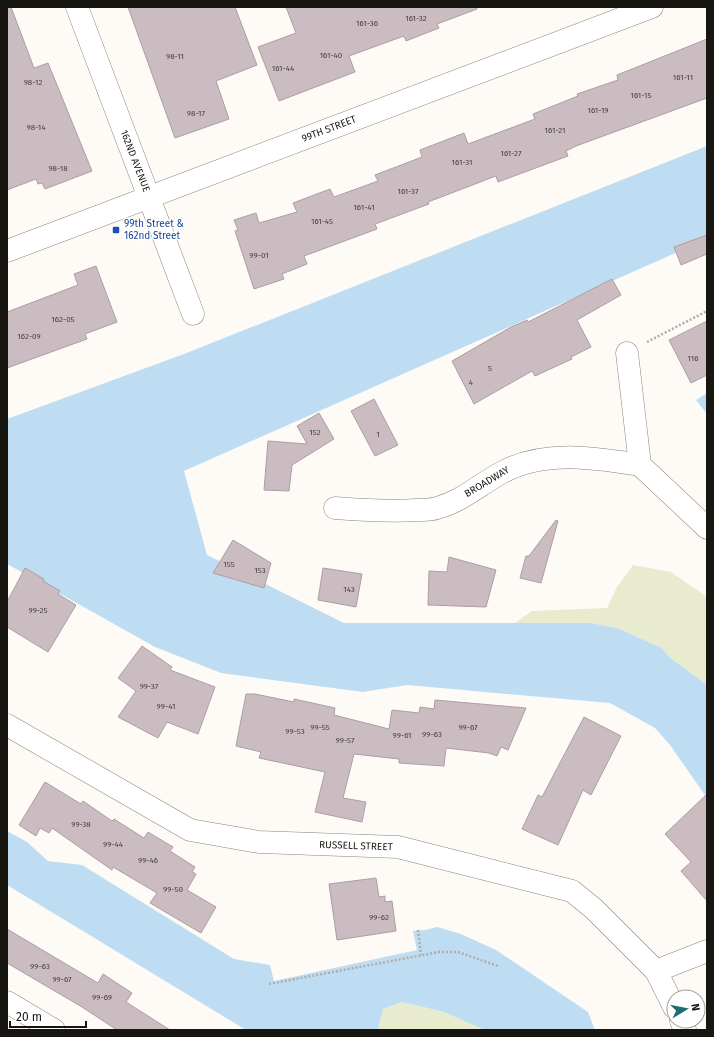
<svg xmlns="http://www.w3.org/2000/svg" width="714" height="1037" font-family="'Fira Sans',sans-serif">
	<rect width="100%" height="100%" fill="#fefbf6"/>
	<g fill="#e8ebce">
		<polygon points="633,565 671,572 707,597 707,685 669,657 662,648 617,628 591,623 515,623 532,611 607,608 617,587"/>
		<polygon points="402,1002 444,1012 485,1030 378,1030 383,1009"/>
	</g>
	<g fill="#beddf3">
		<polygon points="707,146 707,239 184,471 207,555 344,623 591,623 617,628 662,648 669,657 707,685 707,798 670,745 655,728 610,703 407,685 363,692 221,673 155,647 7,564 7,419 184,354"/>
		<polygon points="707,393 707,414 696,400"/>
		<polygon points="7,831 27,842 48,861 82,865 234,959 270,965 274,981 417,950 413,931 425,930 437,927 461,934 496,950 588,1012 595,1030 485,1030 444,1012 402,1002 383,1009 378,1030 246,1030 7,885"/>
	</g>
	<g fill="#cbbcc2" stroke="#ac9ea3">
		<polygon points="7,7 11,7 34,68 48,63 92,171 45,189 42,183 38,184 36,179 7,190"/>
		<polygon points="128,7 235,7 257,65 216,81 229,119 175,138"/>
		<polygon points="286,7 477,7 477,9 437,24 439,28 406,41 404,36 349,56 355,72 279,101 258,47 296,33"/>
		<polygon points="707,39 707,98 576,146 566,151 568,156 498,182 496,176 428,202 429,204 375,224 377,229 304,256 307,264 282,274 284,279 254,289 235,231 238,230 234,220 256,213 259,223 297,212 293,203 330,189 334,197 378,181 375,175 422,157 420,150 464,133 468,144 535,119 533,114 578,96 577,94 618,80 617,75"/>
		<polygon points="707,235 707,254 681,265 674,247"/>
		<polygon points="96,266 117,322 85,334 87,339 7,368 7,312 78,285 74,274"/>
		<polygon points="612,279 621,295 577,320 591,347 571,357 572,359 535,376 532,371 474,404 452,361 511,327 527,320 528,322"/>
		<polygon points="707,321 707,375 691,383 669,340"/>
		<polygon points="374,399 398,445 375,456 351,411"/>
		<polygon points="319,413 334,439 292,465 289,491 264,490 268,441 307,444 297,426"/>
		<polygon points="556,520 558,521 541,583 520,578 526,556 529,556"/>
		<polygon points="233,540 271,563 264,588 213,573"/>
		<polygon points="449,557 496,570 486,607 428,605 429,571 447,572"/>
		<polygon points="25,568 44,579 43,581 60,591 58,594 76,605 48,652 7,627 7,602"/>
		<polygon points="323,568 362,574 356,607 318,600"/>
		<polygon points="142,646 172,667 170,670 215,687 198,734 167,722 158,738 118,717 136,691 118,678"/>
		<polygon points="246,694 255,694 294,702 294,699 335,708 334,715 389,729 392,710 419,713 420,707 434,709 435,700 526,708 508,750 501,747 497,756 489,753 446,748 444,766 399,763 399,759 354,754 343,798 366,802 362,822 315,812 325,772 259,758 261,752 236,746"/>
		<polygon points="584,717 621,736 591,795 583,790 558,845 522,829 538,795 542,797"/>
		<polygon points="45,782 81,804 83,801 112,821 114,819 144,838 148,832 173,847 170,851 195,867 192,872 196,874 187,890 216,907 201,933 150,903 157,893 113,867 112,870 52,828 49,833 40,828 36,836 19,825"/>
		<polygon points="707,794 707,901 681,871 691,862 665,834"/>
		<polygon points="376,878 379,897 385,896 385,902 392,901 396,931 337,940 329,884"/>
		<polygon points="7,929 98,983 103,974 132,993 126,1002 170,1030 117,1030 82,1007 7,963"/>
	</g>
	<g fill="none" stroke-linecap="round" stroke-linejoin="round">
		<g stroke="#8a8479" stroke-width="23">
			<g id="street">
				<polyline points="77,7 193,314"/>
				<polyline points="7,251 652,7"/>
				<polyline points="627,353 640,465 707,528"/>
				<path d="M335,508c27,2 54,4 81,2 7,0 15,0 21,-2 25,-7 42,-23 64,-35 42,-24 93,-15 139,-8"/>
				<polyline points="7,725 190,830 259,842 398,847 572,891 594,909 656,971 674,1007"/>
				<polyline points="656,971 707,951"/>
				<polyline points="7,1002 54,1030"/>
				<polyline points="681,1021 685,1030"/>
			</g>
		</g>
		<g stroke="#b0ada8" stroke-width="2.5" stroke-dasharray="2 2" stroke-linecap="butt">
			<polyline points="647,342 707,311"/>
			<polyline points="418,930 421,955"/>
			<polyline points="269,984 439,952 458,952 498,966"/>
		</g>
		<use href="#street" stroke="#fff" stroke-width="22"/>
	</g>
	<rect fill="#1a4fb4" stroke="#fff" stroke-width="1.5" x="112" y="226" width="8" height="8" rx="2"/>
	<g text-anchor="middle" dominant-baseline="central" stroke-width="3" stroke-linejoin="round" paint-order="stroke">
		<g font-size="8" fill="#45403d">
			<text x="416" y="18">161-32</text>
			<text x="367" y="23">161-36</text>
			<text x="331" y="55">161-40</text>
			<text x="175" y="56">98-11</text>
			<text x="283" y="68">161-44</text>
			<text x="683" y="77">161-11</text>
			<text x="33" y="82">98-12</text>
			<text x="641" y="95">161-15</text>
			<text x="598" y="110">161-19</text>
			<text x="196" y="113">98-17</text>
			<text x="36" y="127">98-14</text>
			<text x="555" y="130">161-21</text>
			<text x="511" y="153">161-27</text>
			<text x="462" y="162">161-31</text>
			<text x="58" y="168">98-18</text>
			<text x="408" y="191">161-37</text>
			<text x="364" y="207">161-41</text>
			<text x="322" y="221">161-45</text>
			<text x="259" y="255">99-01</text>
			<text x="63" y="319">162-05</text>
			<text x="29" y="336">162-09</text>
			<text x="693" y="358">116</text>
			<text x="490" y="368">5</text>
			<text x="471" y="382">4</text>
			<text x="315" y="432">152</text>
			<text x="378" y="434">1</text>
			<text x="229" y="564">155</text>
			<text x="260" y="570">153</text>
			<text x="349" y="589">143</text>
			<text x="38" y="610">99-25</text>
			<text x="149" y="686">99-37</text>
			<text x="166" y="706">99-41</text>
			<text x="320" y="727">99-55</text>
			<text x="468" y="727">99-67</text>
			<text x="295" y="731">99-53</text>
			<text x="432" y="734">99-63</text>
			<text x="402" y="735">99-61</text>
			<text x="345" y="740">99-57</text>
			<text x="81" y="824">99-38</text>
			<text x="113" y="844">99-44</text>
			<text x="148" y="860">99-46</text>
			<text x="173" y="889">99-50</text>
			<text x="379" y="917">99-62</text>
			<text x="40" y="966">99-63</text>
			<text x="62" y="979">99-67</text>
			<text x="102" y="997">99-69</text>
		</g>
		<g font-size="10" fill="#181611" stroke="#fff">
			<text transform="translate(329 129) rotate(-21)">99TH STREET</text>
			<text transform="translate(135 161) rotate(69)">162ND AVENUE</text>
			<text transform="translate(487 482) rotate(-31)">BROADWAY</text>
			<text transform="translate(356 846) rotate(2)">RUSSELL STREET</text>
		</g>
		<g font-size="10" fill="#164399" stroke="#fff" text-anchor="start">
			<text x="124" y="224">99th Street &amp;<tspan x="124" dy="12">162nd Street</tspan></text>
		</g>
	</g>
	<rect width="714" height="1037" fill="none" stroke="#181611" stroke-width="16"/>
	<g transform="translate(686 1009) rotate(80)"><circle r="19" fill="#ffffff" stroke="#a3a2a0"/>
	<path d="M0-3L7 15L0 10L-7 15Z" fill="#216c73"/>
	<text y="-6" font-size="11" font-weight="bold" text-anchor="middle" fill="#181611">N</text>
	</g>
	<path d="M10 1021v6h76v-6" fill="none" stroke="#181611" stroke-width="2"/>
	<text x="16" y="1021" font-size="12" fill="#181611" stroke="#ffffff" stroke-width="3" paint-order="stroke">20 m</text>
</svg>
